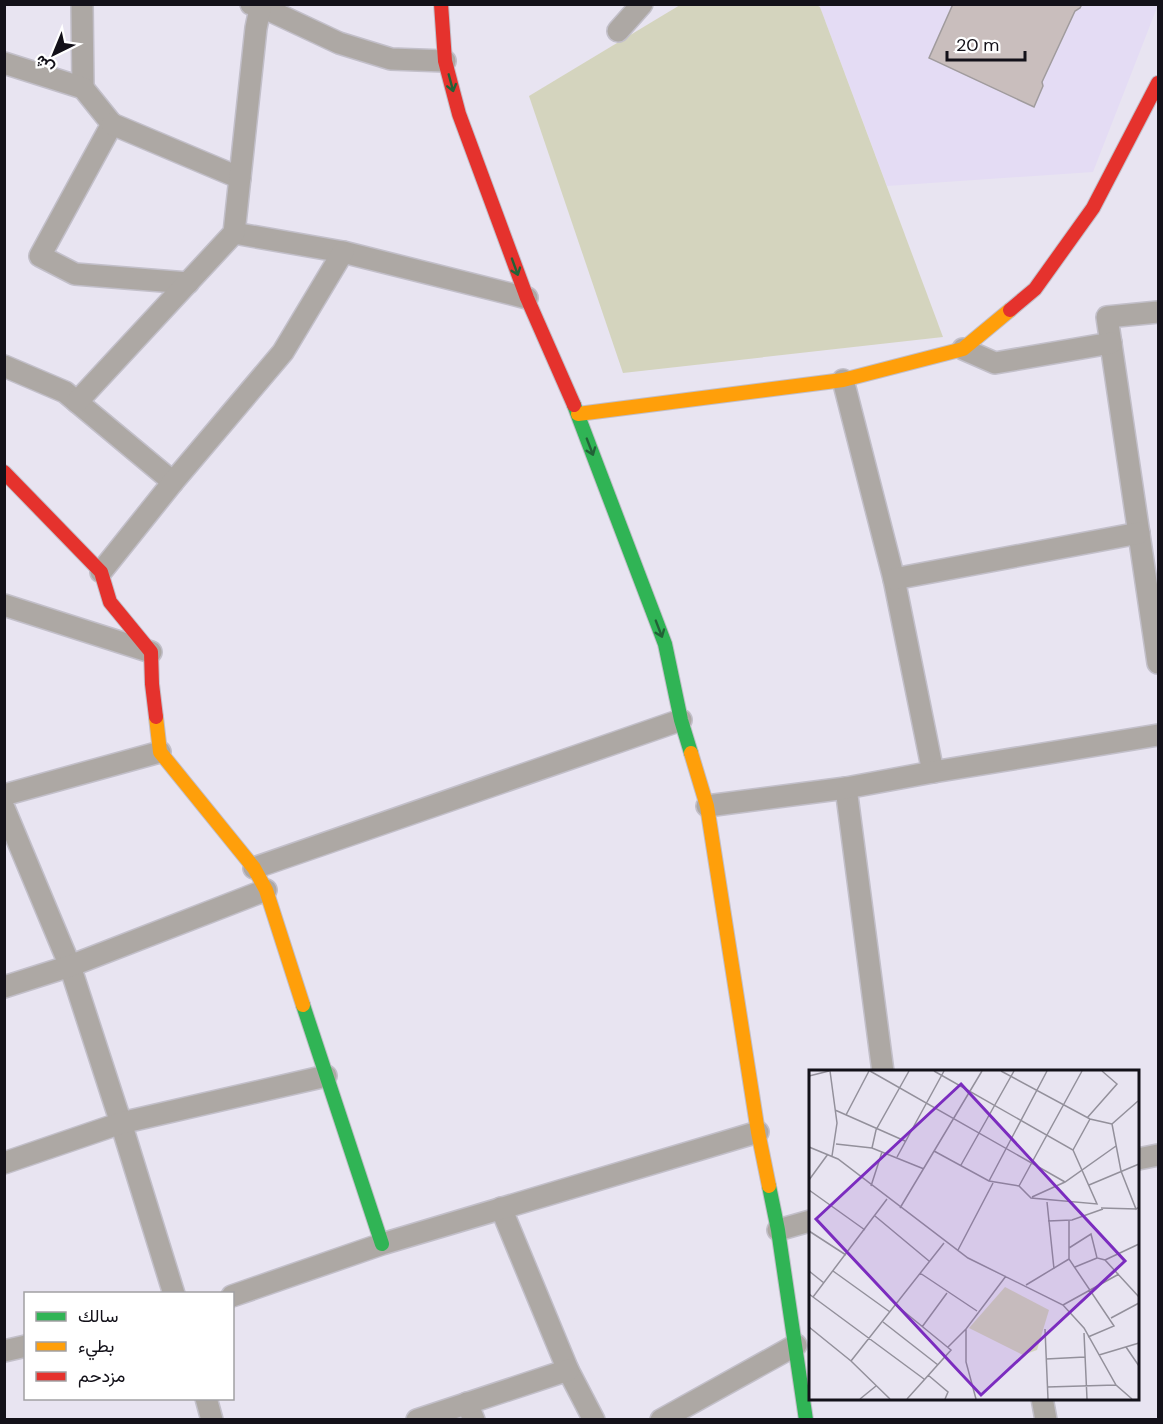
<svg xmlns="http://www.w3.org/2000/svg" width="1163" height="1424" font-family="'DM Sans',Vazirmatn,sans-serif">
	<rect width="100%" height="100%" fill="#e8e4f1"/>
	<polygon fill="#e4dcf4" points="821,4 1158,5 1093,172 887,186 820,7"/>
	<polygon fill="#d4d4be" points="815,4 820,7 943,337 623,373 529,96 680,5"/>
	<polygon fill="#c9bebd" stroke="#a09b9d" stroke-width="1.5" points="953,4 1082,4 1080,8 1075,11 1042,82 1043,86 1034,107 929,58"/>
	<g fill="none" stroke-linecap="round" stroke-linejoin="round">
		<g stroke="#c2bfc9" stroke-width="24">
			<g id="street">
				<polyline points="82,4 83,88"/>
				<polyline points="251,4 260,6 339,43 391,59 445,61"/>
				<polyline points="618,31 642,4"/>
				<polyline points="4,63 83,88 112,124 40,256 75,274 188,283"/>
				<polyline points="112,124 240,178"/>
				<polyline points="234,233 343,252 527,298"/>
				<polyline points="1158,312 1107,317 1158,663"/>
				<polyline points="963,349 995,363 1111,343"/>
				<polyline points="4,366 65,392 173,482"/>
				<polyline points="843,380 894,579 933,772"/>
				<polyline points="77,402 234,233 256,28 261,4"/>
				<polyline points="101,572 173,482 283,352 343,252"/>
				<polyline points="894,579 1139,533"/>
				<polyline points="4,605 151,652"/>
				<polyline points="846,788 883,1072"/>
				<polyline points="4,795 160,752"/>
				<polyline points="707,806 846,788 933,772 1158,735"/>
				<polyline points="4,808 70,966 121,1123 174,1294"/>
				<polyline points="254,868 681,720"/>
				<polyline points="4,987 70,966 266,890"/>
				<polyline points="1138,1159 1158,1155"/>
				<polyline points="4,1163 121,1123 326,1076"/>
				<polyline points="501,1208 568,1370 594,1420"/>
				<polyline points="778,1230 810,1221"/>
				<polyline points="232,1296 382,1244 758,1132"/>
				<polyline points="4,1351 26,1346"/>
				<polyline points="206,1398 212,1420"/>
				<polyline points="1042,1398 1046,1420"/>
				<polyline points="467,1403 474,1420"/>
				<polyline points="417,1420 568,1370"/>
				<polyline points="661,1420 796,1345"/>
			</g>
		</g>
		<g stroke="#c2bfc9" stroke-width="16">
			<g id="fast">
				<polyline points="574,405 665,644 681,720 691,753"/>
				<polyline points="303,1005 382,1244"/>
				<polyline points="769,1186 778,1230 806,1420"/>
			</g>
		</g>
		<g stroke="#c2bfc9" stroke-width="16">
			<g id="slow">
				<polyline points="578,414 843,380 963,349 1010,310"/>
				<polyline points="156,717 160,752 254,868 266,890 303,1005"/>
				<polyline points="691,753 707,806 758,1132 769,1186"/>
			</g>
		</g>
		<g stroke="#c2bfc9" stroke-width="16">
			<g id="jam">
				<polyline points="441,4 445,61 459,114 527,298 574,405"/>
				<polyline points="1010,310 1035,289 1093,208 1158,83"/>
				<polyline points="4,472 101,572 110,602 151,652 152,684 156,717"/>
			</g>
		</g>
		<use href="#street" stroke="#ada8a4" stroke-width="21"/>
		<use href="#fast" stroke="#30b455" stroke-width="14"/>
		<use href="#slow" stroke="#ff9f0a" stroke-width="14"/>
		<use href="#jam" stroke="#e5322d" stroke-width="14"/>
	</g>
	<defs><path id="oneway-shaft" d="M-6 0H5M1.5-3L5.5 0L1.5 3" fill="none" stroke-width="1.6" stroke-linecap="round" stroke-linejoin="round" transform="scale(1.5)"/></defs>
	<g stroke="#226237">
		<use href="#oneway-shaft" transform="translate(451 83) rotate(75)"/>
		<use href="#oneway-shaft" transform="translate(515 267) rotate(70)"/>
		<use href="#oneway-shaft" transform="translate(590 447) rotate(69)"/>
		<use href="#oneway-shaft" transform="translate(659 629) rotate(69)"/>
	</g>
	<g transform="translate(809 1070)">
		<rect width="330" height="330" fill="#e8e4f1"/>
		<path d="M196,217l44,23 -12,40 -14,5 -54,-27z" fill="#d4d4be"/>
		<path fill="none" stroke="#93909b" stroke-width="1.5" d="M21,1l7,52 -5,33M61,1l195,111M125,1l139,79 24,54 -66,-6 -12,-12 -30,-5 -55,-30M192,1l89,48 22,5M0,6l20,-5M329,31l-26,23 9,47 15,38 3,-2M26,40l70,31M37,45l23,-44M278,48l30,-34 -15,-13M27,74l36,4 52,21M0,77l29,12 130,99 95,47 21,23 32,57 16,14M63,78l4,-18 33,-59M264,80l17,-31M88,87l47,-86M152,95l53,-94M0,110l19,-26M180,111l58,-110M280,115l50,-21M62,116l11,-34M210,116l63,-115M0,120l56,40M223,127l33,-15 51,-36M238,132l7,67M91,138l82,-137M292,138l36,1M66,146l54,45M260,150v39l45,67 -26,11M239,151l24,-1 31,-11M0,161l37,24M260,178l22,-14 6,24 8,2 34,37M149,180l35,-67M296,190l34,-16M266,197l22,-9M0,201l15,12M24,201l57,41M111,203l57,38M217,215l43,-26M0,224l115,85M4,227l74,-98M87,235l55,45 -44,49M254,235l56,-31M302,248l28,-15M74,252l55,43M0,257l42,34 39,38M113,257l25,-34M236,259l3,70M275,263l3,66M139,277l18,-18M317,277l13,19M290,285l40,-12M237,289l39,-2M42,291l93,-118M119,305l20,17 -3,7M238,317l69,-2M51,329l16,-13M167,329l-10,-37v-33l40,-53"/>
		<path fill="#7b2cbf" fill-opacity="0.15" stroke="#7b2cbf" stroke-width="3" d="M152,14l164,177 -144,134 -165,-176z"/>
		<rect width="330" height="330" fill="none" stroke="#131119" stroke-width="3"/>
	</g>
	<rect width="1163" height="1424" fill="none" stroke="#131119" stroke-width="12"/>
	<rect x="24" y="1292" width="210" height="108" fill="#ffffff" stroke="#a1a0a3" stroke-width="1.5"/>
	<rect x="36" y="1312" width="30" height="9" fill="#30b455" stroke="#a1a0a3" stroke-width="1.5"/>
	<text x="78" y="1322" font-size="18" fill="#131119">سالك</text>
	<rect x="36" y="1342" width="30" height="9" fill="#ff9f0a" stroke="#a1a0a3" stroke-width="1.5"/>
	<text x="78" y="1352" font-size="18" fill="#131119">بطيء</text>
	<rect x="36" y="1372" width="30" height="9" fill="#e5322d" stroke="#a1a0a3" stroke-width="1.5"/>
	<text x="78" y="1382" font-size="18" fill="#131119">مزدحم</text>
	<g transform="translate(54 54) rotate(223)" stroke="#ffffff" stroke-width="4.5" paint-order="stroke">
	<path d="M0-4.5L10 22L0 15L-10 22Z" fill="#131119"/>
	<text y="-9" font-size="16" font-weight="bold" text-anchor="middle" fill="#131119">ش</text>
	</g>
	<path d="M947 51v9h78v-9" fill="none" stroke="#131119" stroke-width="3"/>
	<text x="956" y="51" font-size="18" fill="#131119" stroke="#ffffff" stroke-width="4.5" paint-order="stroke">20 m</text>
</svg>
